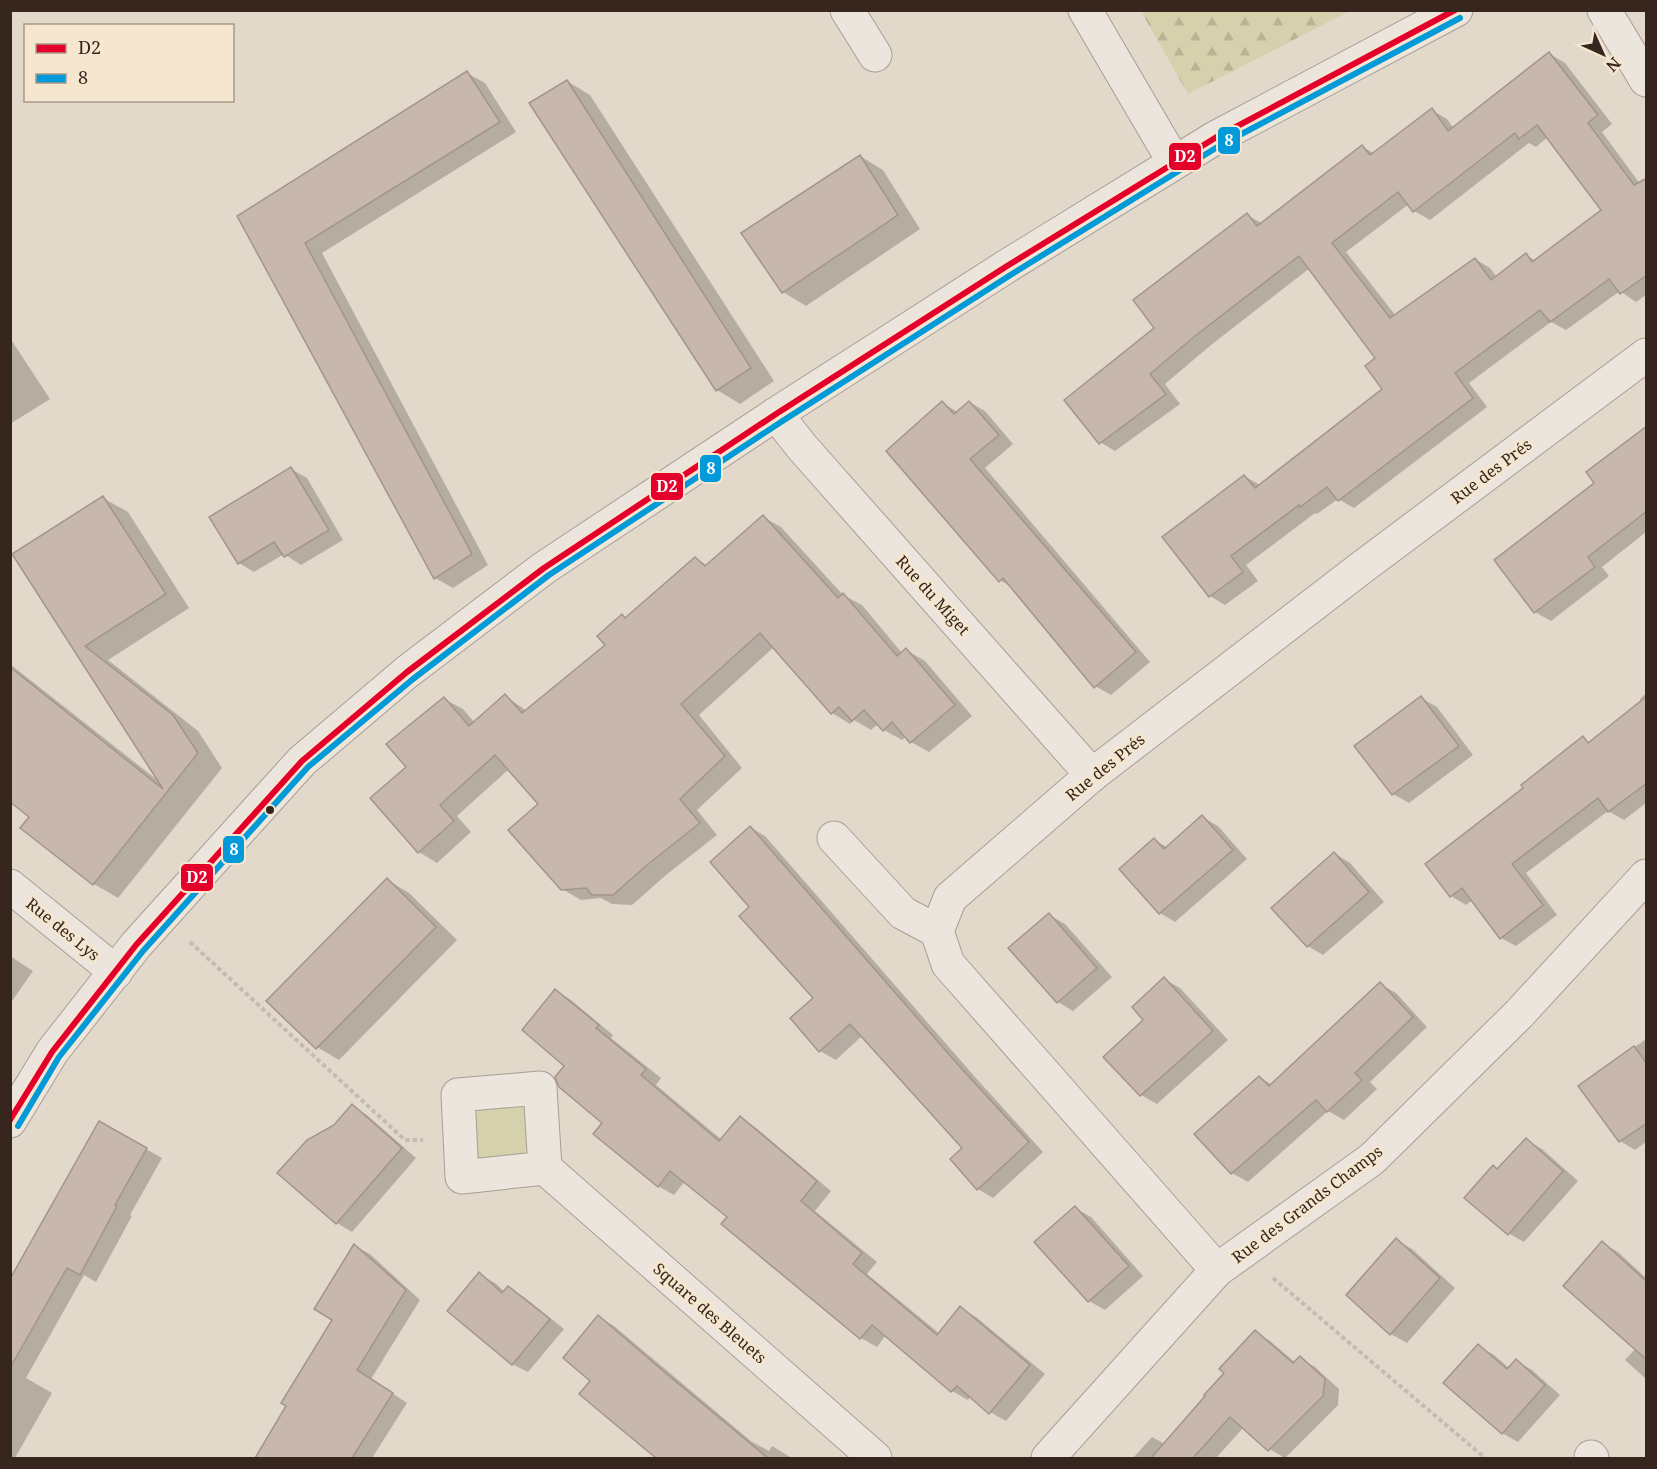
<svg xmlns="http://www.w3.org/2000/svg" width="1657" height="1469" font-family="'Noto Serif',serif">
	<defs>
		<pattern id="forest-firs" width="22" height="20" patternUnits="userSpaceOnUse" patternTransform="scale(1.5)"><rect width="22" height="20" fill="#d6d1ad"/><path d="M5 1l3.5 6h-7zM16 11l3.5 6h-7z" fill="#b8b394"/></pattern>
	</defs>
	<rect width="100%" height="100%" fill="#e3d9cb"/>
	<polygon fill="#d6d1ad" points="540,1088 545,1168 462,1177 458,1095"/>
	<polygon fill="url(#forest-firs)" points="1141,11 1350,11 1188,94"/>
	<g fill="#0003" fill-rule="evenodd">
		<path d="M1550,54l15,9 47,61 -10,8 44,60v103l-10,7 -16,-11 -54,39 -15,-8 -82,61 18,24 -133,101 -16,-9 -21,15 -2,-1 -69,52 12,16 -33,24 -15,-9 34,-120 16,9 124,-95 -7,-31 -67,-91 -99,77 -46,39 15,20 -65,47 -15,-9 56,-114 91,-113 16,9 100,-77 12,7 57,-44 15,9 7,10zM1548,137l55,73 -67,51 -10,-6 -29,22 -7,-9 -15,-9 -79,57 -50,-64 63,-48 5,7 16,9 99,-77 7,4z"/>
		<polygon points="467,73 485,83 516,132 322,253 488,565 453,588 435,578 239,217"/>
		<polygon points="567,81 590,95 774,381 740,404 717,390"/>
		<polygon points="860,156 883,170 920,229 806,306 783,292"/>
		<polygon points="10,338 50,399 10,424"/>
		<polygon points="969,402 985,411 1013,444 985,468 1150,662 1111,695 1095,686 1014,589 1000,580 942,403 958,412"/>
		<polygon points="1646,433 1646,532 1602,567 1609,576 1551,621 1535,612 1596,483"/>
		<polygon points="291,469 307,478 343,540 301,565 284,554 254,572 239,563"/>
		<polygon points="103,498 128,512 189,608 108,660 198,731 222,768 118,898 94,884 31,817 10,800 10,664 161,783 14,555"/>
		<polygon points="763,517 781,527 843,595 862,605 902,653 906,650 925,661 972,716 929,752 911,742 906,736 902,740 884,730 878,724 871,730 854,720 850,724 832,713 774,647 699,715 742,768 697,810 717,835 666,875 632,905 612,904 601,898 581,900 562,889 540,804 509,769 457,816 471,832 437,863 419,852 409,767 444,699 463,709 475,723 505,696 527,711 607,645 622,616 627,618 696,559 708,566"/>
		<polygon points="1646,693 1646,803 1624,820 1608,811 1526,873 1557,915 1516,946 1501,938 1473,900 1466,905 1451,896 1525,788 1583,738 1591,743 1641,702 1640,699"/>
		<polygon points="1421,698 1437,707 1473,755 1409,803 1393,794"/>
		<polygon points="1202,817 1218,826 1247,859 1175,922 1160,913 1155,840 1168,848"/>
		<polygon points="750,827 765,836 975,1077 1043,1152 993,1198 978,1189 952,1159 964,1148 863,1035 836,1060 820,1051 792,1018 815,998 751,907"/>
		<polygon points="1334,853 1350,863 1384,902 1323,955 1308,946"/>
		<polygon points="387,880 409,893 457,940 339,1060 317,1047"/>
		<polygon points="1049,915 1065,924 1112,977 1073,1011 1058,1002"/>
		<polygon points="10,956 33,971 10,1004"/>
		<polygon points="1164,979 1180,988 1228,1040 1157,1104 1141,1095 1105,1057 1145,1020"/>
		<polygon points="1380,984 1396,993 1427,1027 1370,1082 1377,1089 1344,1120 1328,1111 1248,1182 1232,1173 1259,1077 1273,1085"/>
		<polygon points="555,991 571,1000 613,1035 611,1038 661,1078 656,1085 722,1140 740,1118 755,1127 831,1191 815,1211 877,1262 867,1274 940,1334 960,1308 976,1317 1045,1374 1006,1421 990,1412 971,1396 968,1400 952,1391 886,1335 877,1347 861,1338 723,1224 730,1217 685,1181 674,1195 658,1186 604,1123 566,1065"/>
		<polygon points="1646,1039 1646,1142 1635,1150 1620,1141 1580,1086"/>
		<polygon points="352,1106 367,1115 416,1158 352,1232 337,1223 335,1127"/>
		<polygon points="99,1123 162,1158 130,1215 132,1216 96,1282 84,1275 26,1378 52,1393 15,1458 10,1458 10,1282"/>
		<polygon points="1526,1140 1542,1149 1578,1181 1524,1242 1508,1233 1498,1170"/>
		<polygon points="1075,1208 1091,1217 1143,1276 1105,1310 1089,1301"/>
		<polygon points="1396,1240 1412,1249 1455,1288 1407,1343 1391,1334"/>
		<polygon points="1602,1243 1618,1252 1646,1278 1646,1379 1625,1360 1636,1348"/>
		<polygon points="355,1246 370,1254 420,1300 371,1379 407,1403 372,1458 256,1458 288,1406 334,1320"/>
		<polygon points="479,1274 495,1283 505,1292 508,1288 524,1297 564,1329 528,1372 512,1364"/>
		<polygon points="599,1317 614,1326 752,1442 769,1451 772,1446 792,1458 657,1458 582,1394 592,1381"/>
		<polygon points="1255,1332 1270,1341 1296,1363 1300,1358 1315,1367 1339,1389 1338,1405 1285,1458 1269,1449 1244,1427 1216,1458 1133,1458 1152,1437 1165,1444 1226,1373"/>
		<polygon points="1478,1346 1494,1355 1509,1368 1516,1361 1532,1370 1560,1395 1518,1442 1502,1433"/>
	</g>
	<g fill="#c7b7ac" stroke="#a3958b" stroke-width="1.5" fill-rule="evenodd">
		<path d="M1549,52l49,63 -10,8 46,62 13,-7v97l-27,19 -11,-15 -59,43 -10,-12 -85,63 18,25 -135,103 -11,-14 -27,20 -1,-2 -68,51 12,16 -34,25 -47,-60 82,-62 11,13 127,-99 -17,-23 10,-8 -76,-102 -104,80 -45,38 16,20 -67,50 -35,-44 90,-72 -21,-28 114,-87 10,13 105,-81 8,10 62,-47 16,23zM1537,125l64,85 -69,52 -6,-9 -35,27 -16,-22 -85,60 -58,-75 66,-51 15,20 102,-79 4,6z"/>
		<polygon points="467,71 500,122 305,243 472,554 434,579 237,216"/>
		<polygon points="567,80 751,368 716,391 529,103"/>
		<polygon points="860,155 898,215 782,293 741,233"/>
		<polygon points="942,401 954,414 969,401 999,435 970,459 1136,652 1094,688 1003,578 999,582 886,451"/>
		<polygon points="1647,426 1647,511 1588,557 1595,567 1534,613 1494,560 1594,483 1586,472"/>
		<polygon points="291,467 329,530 284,557 274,542 238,564 209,517"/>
		<polygon points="103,496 166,594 85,646 173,715 198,753 93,885 20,828 29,817 10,802 10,667 163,789 12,554"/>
		<polygon points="763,515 838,598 843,593 897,656 906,648 955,705 910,743 892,722 883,731 864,710 852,721 839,707 831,714 760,633 681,704 725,756 680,799 700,823 647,865 613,895 592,895 586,888 561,890 508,830 538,804 495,755 440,805 454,821 418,853 370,798 406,767 386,744 444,697 469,726 505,694 522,713 605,645 597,636 622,614 625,618 695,557 705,566"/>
		<polygon points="1421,696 1459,746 1392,795 1354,746"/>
		<polygon points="1647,696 1647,783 1608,812 1598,798 1512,864 1543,905 1500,939 1462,888 1450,897 1425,864 1523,788 1521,785 1583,736 1588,743"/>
		<polygon points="1202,815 1233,850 1159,914 1119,869 1154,838 1164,849"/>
		<polygon points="750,826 960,1067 1029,1142 977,1190 950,1159 962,1148 850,1024 819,1052 790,1018 813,998 739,916 749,907 710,862"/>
		<polygon points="1334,852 1369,892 1307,947 1271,908"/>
		<polygon points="387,878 436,927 316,1049 266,1001"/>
		<polygon points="1049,913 1097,968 1057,1003 1008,948"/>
		<polygon points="1164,977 1213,1031 1140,1096 1103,1057 1143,1020 1132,1007"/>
		<polygon points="1380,982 1413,1017 1355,1073 1362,1080 1327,1112 1316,1100 1231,1174 1194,1134 1259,1076 1269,1086"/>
		<polygon points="555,989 599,1025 596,1028 646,1069 641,1075 719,1141 740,1116 817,1181 801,1201 862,1253 853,1264 937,1335 960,1306 1030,1365 989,1414 957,1386 951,1392 872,1325 860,1339 721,1224 727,1217 670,1171 658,1187 593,1134 602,1123 559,1087 555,1077 564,1066 522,1030"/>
		<polygon points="1634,1046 1647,1064 1647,1123 1619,1142 1578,1086"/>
		<polygon points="352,1104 402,1148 336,1224 277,1173 307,1140 334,1125"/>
		<polygon points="99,1121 147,1148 115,1205 117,1206 80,1275 67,1268 10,1368 10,1279"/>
		<polygon points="1526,1138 1563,1171 1508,1235 1464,1198 1493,1165 1497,1169"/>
		<polygon points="1075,1206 1129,1266 1088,1302 1034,1242"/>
		<polygon points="1396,1238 1440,1278 1390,1335 1346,1295"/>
		<polygon points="1602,1241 1647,1282 1647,1360 1563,1286"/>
		<polygon points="354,1244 406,1290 357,1370 393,1393 352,1458 255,1458 286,1406 281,1403 332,1320 314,1309"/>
		<polygon points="479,1272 502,1293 508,1286 550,1319 512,1365 447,1311"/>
		<polygon points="598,1315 662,1370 768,1458 656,1458 616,1425 579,1394 590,1381 563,1358"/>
		<polygon points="1255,1330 1293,1363 1300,1356 1325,1379 1323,1396 1268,1451 1230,1417 1193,1458 1151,1458 1205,1396 1204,1395 1224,1373 1219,1369"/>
		<polygon points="1478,1344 1507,1369 1516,1359 1545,1385 1502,1434 1443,1383"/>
	</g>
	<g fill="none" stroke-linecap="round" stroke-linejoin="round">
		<g stroke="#a89e95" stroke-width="35">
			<g id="minor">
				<polyline points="847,10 875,55"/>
				<polyline points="1085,10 1174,162"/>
				<polyline points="1604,10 1646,80"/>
				<polyline points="776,414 802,447 1092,775"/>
				<polyline points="834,838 903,913 937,931"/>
				<polyline points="10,886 116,972"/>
				<polyline points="545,1168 462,1177 458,1095 540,1088 545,1168 875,1458"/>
				<polyline points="1217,1270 948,964 937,931 950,898 1092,775 1361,568 1646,355"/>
				<polyline points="1591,1457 1592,1458"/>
				<polyline points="1048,1458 1217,1270 1372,1159 1519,1014 1646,876"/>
			</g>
		</g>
		<g stroke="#a89e95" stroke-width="35">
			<polyline id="tertiary" points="10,1121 52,1052 136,945 302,761 407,672 544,568 776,414 1007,266 1215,138 1456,10"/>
		</g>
		<g stroke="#c3bcb4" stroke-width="4" stroke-dasharray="4.5 3" stroke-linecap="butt">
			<polyline points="190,942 405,1140 423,1140"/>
			<polyline points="1273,1278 1485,1458"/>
		</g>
		<use href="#minor" stroke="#ebe5dd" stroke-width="33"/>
		<use href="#tertiary" stroke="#ebe5dd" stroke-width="33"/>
		<g stroke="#f5e6d0" stroke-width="10">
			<polyline id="bus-1" points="10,1120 52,1052 136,945 302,761 407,672 544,568 776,414 1007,266 1215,138 1455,10"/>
		</g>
		<g stroke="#f5e6d0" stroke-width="10">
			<polyline id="bus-2" points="18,1126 59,1057 143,951 308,767 413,679 549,575 781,422 1012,274 1219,146 1460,18"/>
		</g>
		<use href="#bus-1" stroke="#e4002b" stroke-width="6"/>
		<use href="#bus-2" stroke="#039ada" stroke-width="6"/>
	</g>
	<circle fill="#36261d" stroke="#f5e6d0" stroke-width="2" cx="270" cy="810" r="5"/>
	<g text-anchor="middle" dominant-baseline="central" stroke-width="6" stroke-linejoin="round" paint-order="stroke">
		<g font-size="16" fill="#36261d" stroke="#f5e6d0">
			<text transform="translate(1491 471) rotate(-37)">Rue des Prés</text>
			<text transform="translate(933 595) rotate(48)">Rue du Miget</text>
			<text transform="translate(1105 767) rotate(-39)">Rue des Prés</text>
			<text transform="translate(63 929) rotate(39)">Rue des Lys</text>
			<text transform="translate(1307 1204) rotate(-37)">Rue des Grands Champs</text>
			<text transform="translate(710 1313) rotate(41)">Square des Bleuets</text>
		</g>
	</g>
	<g stroke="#f5e6d0" stroke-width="2">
		<rect x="1217" y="126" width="24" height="29" rx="6" fill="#039ada"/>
		<rect x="1168" y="142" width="34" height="29" rx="6" fill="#e4002b"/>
		<rect x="699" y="454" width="23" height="29" rx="6" fill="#039ada"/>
		<rect x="650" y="472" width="34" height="29" rx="6" fill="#e4002b"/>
		<rect x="222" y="835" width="23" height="29" rx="6" fill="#039ada"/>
		<rect x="180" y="863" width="34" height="29" rx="6" fill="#e4002b"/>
	</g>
	<g font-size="16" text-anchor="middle" font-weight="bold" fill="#fff">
		<text x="1229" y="146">8</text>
		<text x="1185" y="162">D2</text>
		<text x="711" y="474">8</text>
		<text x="667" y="492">D2</text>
		<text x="234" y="855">8</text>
		<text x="197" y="883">D2</text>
	</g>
	<rect width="1657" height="1469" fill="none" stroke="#36261d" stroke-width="24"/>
	<rect x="24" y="24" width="210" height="78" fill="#f5e6d0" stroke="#a99988" stroke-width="1.5"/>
	<rect x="36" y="44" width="30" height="9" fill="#e4002b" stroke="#a99988" stroke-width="1.5"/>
	<text x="78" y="54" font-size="18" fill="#36261d">D2</text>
	<rect x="36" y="74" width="30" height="9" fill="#039ada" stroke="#a99988" stroke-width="1.5"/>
	<text x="78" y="84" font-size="18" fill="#36261d">8</text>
	<g transform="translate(1603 54) rotate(135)" stroke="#f5e6d0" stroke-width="4.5" paint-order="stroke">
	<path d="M0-4.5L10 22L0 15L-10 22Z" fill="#36261d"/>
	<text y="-9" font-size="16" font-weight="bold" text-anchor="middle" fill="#36261d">N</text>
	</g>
</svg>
